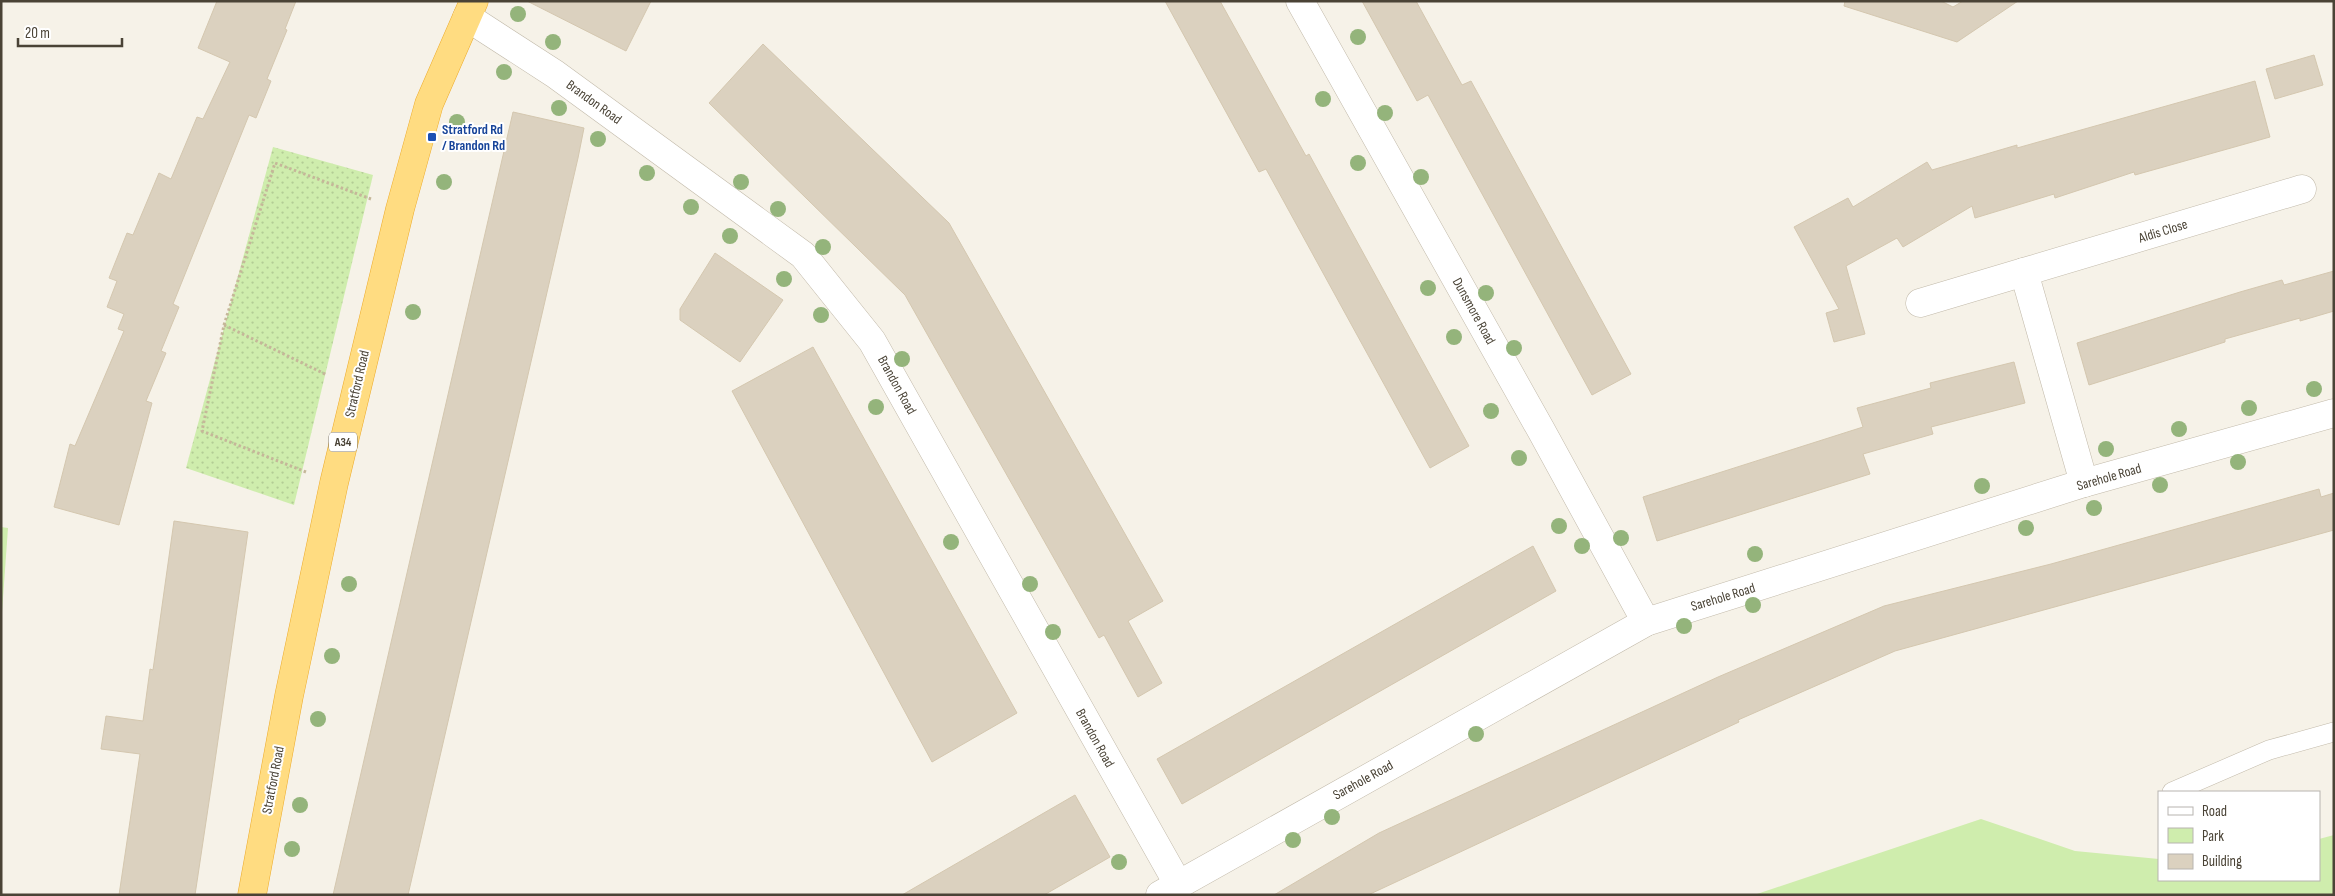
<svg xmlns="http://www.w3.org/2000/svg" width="2335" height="896" font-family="'Sofia Sans Condensed',sans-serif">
	<defs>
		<pattern id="grass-dots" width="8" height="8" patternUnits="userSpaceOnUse" patternTransform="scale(1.25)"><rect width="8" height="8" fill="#cfedad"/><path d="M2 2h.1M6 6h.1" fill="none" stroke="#b3cc95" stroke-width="1.8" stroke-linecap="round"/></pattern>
	</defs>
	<rect width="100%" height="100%" fill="#f6f2e8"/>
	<polygon fill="url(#grass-dots)" points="273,147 373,175 294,505 186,468"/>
	<g fill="#cfedad">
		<polygon points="1,527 8,528 1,626"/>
		<polygon points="1981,819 2075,851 2159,859 2159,880 2319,880 2319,839 2334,835 2334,895 1754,895"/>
	</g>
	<g fill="#dbd1bf" stroke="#d4c7af">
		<polygon points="217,1 296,1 285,29 287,30 267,79 271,81 256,118 249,115 173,304 179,307 161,351 166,353 146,401 152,403 119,525 54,507 70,444 75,446 124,331 118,329 124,314 107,307 117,281 109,278 127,233 133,235 159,173 171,179 197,117 203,119 230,62 198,48"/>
		<polygon points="527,1 651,1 626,51"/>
		<polygon points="1165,1 1220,1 1306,156 1309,154 1469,446 1430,468 1266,169 1259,172"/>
		<polygon points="1362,1 1416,1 1462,85 1471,81 1631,374 1592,395 1428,95 1417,101"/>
		<polygon points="1845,1 1941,1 1953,7 1963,1 2018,1 1957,42 1844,6"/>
		<polygon points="763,44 949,223 1163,601 1128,621 1162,683 1138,697 1104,635 1099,638 905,295 709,103"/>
		<polygon points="2314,55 2323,85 2275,99 2266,69"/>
		<polygon points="2255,81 2270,137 2135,175 2134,172 2055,198 2054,194 1975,218 1972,206 1903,247 1897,238 1846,266 1865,334 1834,342 1826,313 1839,309 1794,227 1848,198 1853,207 1927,162 1932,170 2017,145 2017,148"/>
		<polygon points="513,112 584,128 578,158 408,895 333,895"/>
		<polygon points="715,253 783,300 740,362 680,320 680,309"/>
		<polygon points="2334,271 2334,311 2300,321 2300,318 2225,339 2225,342 2089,385 2077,343 2240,292 2282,280 2284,285"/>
		<polygon points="813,347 1017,713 932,762 732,391"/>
		<polygon points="2014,362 2025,403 1931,427 1933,434 1863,454 1870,474 1657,541 1643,497 1863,427 1857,408 1931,388 1930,383"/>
		<polygon points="2319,489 2321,497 2334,493 2334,530 1895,651 1738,720 1739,722 1368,895 1274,895 1379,833 1718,677 1884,606 2051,564"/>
		<polygon points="174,521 248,532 213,775 195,895 119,895 140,754 101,749 106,716 143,721 150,669 153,670"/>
		<polygon points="1533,546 1556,591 1182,804 1157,759"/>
		<polygon points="1075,795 1110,857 1091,868 1044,895 902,895"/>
	</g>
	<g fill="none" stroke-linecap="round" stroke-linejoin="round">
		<g stroke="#c2baaa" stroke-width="20">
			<polyline id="service" points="2172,792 2269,750 2334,732"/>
		</g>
		<g stroke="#c2baaa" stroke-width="29">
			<g id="minor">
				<polyline points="1300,1 1541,430 1646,622"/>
				<polyline points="467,17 555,74 803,255 872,341 1178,884"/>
				<polyline points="1920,303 2024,272"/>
				<polyline points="2084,483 2024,272 2302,189"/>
			</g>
		</g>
		<g stroke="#c2baaa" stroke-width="29">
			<polyline id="tertiary" points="1160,895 1646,622 2084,483 2334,413"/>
		</g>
		<g stroke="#edab2b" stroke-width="29">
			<polyline id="trunk" points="252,895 289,696 334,483 400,209 429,104 474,1"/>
		</g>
		<g stroke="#c5b799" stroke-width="3" stroke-dasharray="2.5 2.5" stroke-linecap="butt">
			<polyline points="224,325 327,375"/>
			<polyline points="306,472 202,431 224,325 275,163 371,199"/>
		</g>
		<use href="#service" stroke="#fff" stroke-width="19"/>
		<use href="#minor" stroke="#fff" stroke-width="28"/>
		<use href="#tertiary" stroke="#fff" stroke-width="28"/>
		<use href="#trunk" stroke="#ffdc81" stroke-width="28"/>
	</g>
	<g fill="#94b47b">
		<circle cx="518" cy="14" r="8"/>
		<circle cx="1358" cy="37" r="8"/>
		<circle cx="553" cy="42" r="8"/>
		<circle cx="504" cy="72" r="8"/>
		<circle cx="1323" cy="99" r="8"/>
		<circle cx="559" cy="108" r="8"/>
		<circle cx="1385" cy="113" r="8"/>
		<circle cx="457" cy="122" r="8"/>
		<circle cx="598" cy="139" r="8"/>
		<circle cx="1358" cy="163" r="8"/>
		<circle cx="647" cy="173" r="8"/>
		<circle cx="1421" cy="177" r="8"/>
		<circle cx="444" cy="182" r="8"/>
		<circle cx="741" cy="182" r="8"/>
		<circle cx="691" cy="207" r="8"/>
		<circle cx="778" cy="209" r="8"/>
		<circle cx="730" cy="236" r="8"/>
		<circle cx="823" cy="247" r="8"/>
		<circle cx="784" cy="279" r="8"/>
		<circle cx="1428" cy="288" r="8"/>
		<circle cx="1486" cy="293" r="8"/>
		<circle cx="413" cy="312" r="8"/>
		<circle cx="821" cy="315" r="8"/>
		<circle cx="1454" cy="337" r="8"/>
		<circle cx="1514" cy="348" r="8"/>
		<circle cx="902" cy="359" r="8"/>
		<circle cx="2314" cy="389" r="8"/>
		<circle cx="876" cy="407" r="8"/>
		<circle cx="2249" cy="408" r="8"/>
		<circle cx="1491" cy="411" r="8"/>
		<circle cx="2179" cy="429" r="8"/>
		<circle cx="2106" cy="449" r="8"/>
		<circle cx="1519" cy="458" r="8"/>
		<circle cx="2238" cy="462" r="8"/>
		<circle cx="2160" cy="485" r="8"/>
		<circle cx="1982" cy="486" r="8"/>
		<circle cx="2094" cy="508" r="8"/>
		<circle cx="1559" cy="526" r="8"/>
		<circle cx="2026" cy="528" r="8"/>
		<circle cx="1621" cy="538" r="8"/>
		<circle cx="951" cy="542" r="8"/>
		<circle cx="1582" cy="546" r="8"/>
		<circle cx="1755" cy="554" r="8"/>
		<circle cx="349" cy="584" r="8"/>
		<circle cx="1030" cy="584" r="8"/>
		<circle cx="1753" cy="605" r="8"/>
		<circle cx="1684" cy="626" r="8"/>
		<circle cx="1053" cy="632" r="8"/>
		<circle cx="332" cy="656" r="8"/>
		<circle cx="318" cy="719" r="8"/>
		<circle cx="1476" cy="734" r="8"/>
		<circle cx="300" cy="805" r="8"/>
		<circle cx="1332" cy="817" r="8"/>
		<circle cx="1293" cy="840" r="8"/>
		<circle cx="292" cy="849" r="8"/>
		<circle cx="1119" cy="862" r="8"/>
	</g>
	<rect fill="#1a4fb4" stroke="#fff" stroke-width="2" x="427" y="132" width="10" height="10" rx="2.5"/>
	<g text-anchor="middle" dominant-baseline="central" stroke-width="4" stroke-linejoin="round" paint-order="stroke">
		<rect fill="#fff" stroke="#807b72" stroke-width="1" x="329" y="432.5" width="28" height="19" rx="4"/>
		<g font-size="12" font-weight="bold" fill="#4a4336">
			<text x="343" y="442">A34</text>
		</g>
		<g font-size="14" fill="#4a4336" stroke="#fff">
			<text transform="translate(594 102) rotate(36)">Brandon Road</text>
			<text transform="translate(2163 231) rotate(-17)">Aldis Close</text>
			<text transform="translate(1474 311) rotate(61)">Dunsmore Road</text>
			<text transform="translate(357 384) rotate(-77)">Stratford Road</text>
			<text transform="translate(897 385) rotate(61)">Brandon Road</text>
			<text transform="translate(2109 477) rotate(-16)">Sarehole Road</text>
			<text transform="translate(1723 597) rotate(-17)">Sarehole Road</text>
			<text transform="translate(1095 738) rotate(61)">Brandon Road</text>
			<text transform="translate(273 780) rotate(-79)">Stratford Road</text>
			<text transform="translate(1363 780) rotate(-29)">Sarehole Road</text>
		</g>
		<g font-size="14" font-weight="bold" fill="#164399" stroke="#fff" text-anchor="start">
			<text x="442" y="129">Stratford Rd<tspan x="442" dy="16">/ Brandon Rd</tspan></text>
		</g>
	</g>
	<rect width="2335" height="896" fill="none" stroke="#4a4336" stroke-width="5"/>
	<rect x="2158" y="791" width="162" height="90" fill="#ffffff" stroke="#b7b4af"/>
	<rect x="2168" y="807" width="25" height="8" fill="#ffffff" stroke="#b7b4af"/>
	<text x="2202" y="816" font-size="15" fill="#4a4336">Road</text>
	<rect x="2168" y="828" width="25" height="15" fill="#cfedad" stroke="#b7b4af"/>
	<text x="2202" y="841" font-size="15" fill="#4a4336">Park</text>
	<rect x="2168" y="854" width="25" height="15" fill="#dbd1bf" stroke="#b7b4af"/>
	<text x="2202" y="866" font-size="15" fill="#4a4336">Building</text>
	<path d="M18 38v8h104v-8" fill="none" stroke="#4a4336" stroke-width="2.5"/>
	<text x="25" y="38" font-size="15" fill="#4a4336" stroke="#ffffff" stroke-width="4" paint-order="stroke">20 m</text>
</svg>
